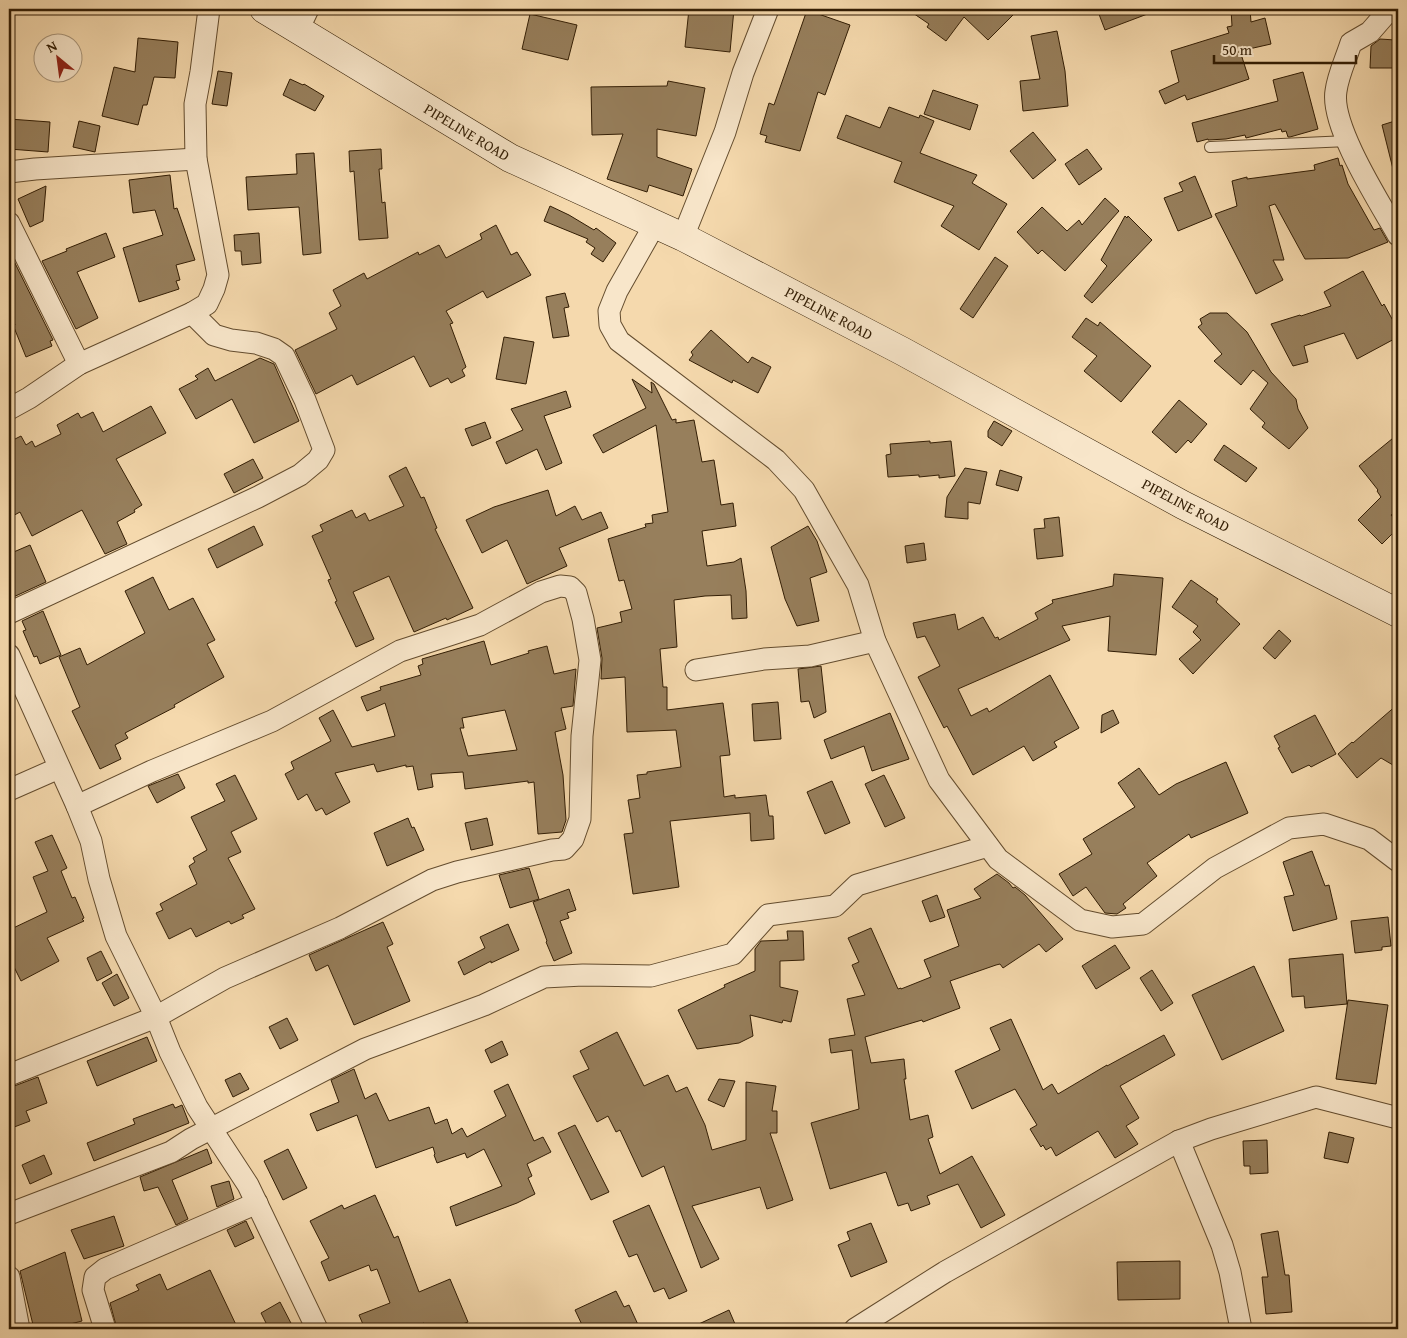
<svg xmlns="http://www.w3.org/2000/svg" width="1407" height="1338" font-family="'Gentium Book Plus',serif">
	<rect width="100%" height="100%" fill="#f5d9ad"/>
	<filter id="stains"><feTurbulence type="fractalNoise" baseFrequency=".004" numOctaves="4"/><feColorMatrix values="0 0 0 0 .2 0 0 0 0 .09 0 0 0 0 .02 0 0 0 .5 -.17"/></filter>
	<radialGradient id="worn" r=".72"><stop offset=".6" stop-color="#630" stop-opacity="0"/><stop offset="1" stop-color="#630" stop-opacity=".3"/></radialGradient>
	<g fill="#977f5c" stroke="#321d04" fill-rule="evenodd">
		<polygon points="689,9 734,9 730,52 685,47"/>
		<polygon points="907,9 1019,9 988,40 964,17 946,41 927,27 929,24"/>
		<polygon points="1097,9 1158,9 1158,10 1105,30"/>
		<polygon points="1231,9 1250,9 1251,22 1265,18 1271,44 1240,51 1249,79 1187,100 1185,95 1165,104 1159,91 1179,82 1171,51 1229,33 1227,27 1232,26"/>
		<polygon points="807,10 850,25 825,95 818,92 800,151 765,142 767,136 760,134 769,103 774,105"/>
		<polygon points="530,14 577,25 568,60 522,49"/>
		<polygon points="1057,31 1065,71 1068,106 1023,111 1020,81 1040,79 1031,36"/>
		<polygon points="138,38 178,42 175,78 154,77 147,105 143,105 138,125 102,116 114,67 135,72"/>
		<polygon points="1380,39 1395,40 1394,68 1370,68 1371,46"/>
		<polygon points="218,71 232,73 227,106 212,104"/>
		<polygon points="1303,72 1318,129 1290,137 1288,137 1286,131 1282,132 1281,129 1246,138 1245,135 1226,139 1208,140 1208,139 1197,142 1192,123 1278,101 1273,80"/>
		<polygon points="290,79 303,85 304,84 324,96 315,111 283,95"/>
		<polygon points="668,81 705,88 696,136 657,129 657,157 692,169 683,196 649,185 647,192 607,179 623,134 592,135 591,87 667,86"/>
		<polygon points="933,90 978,105 970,130 924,114"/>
		<polygon points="889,107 919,118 920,115 934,121 920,153 977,175 972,183 1007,204 979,250 941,226 954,206 894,182 902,162 837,138 846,115 880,128"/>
		<polygon points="9,119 50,122 48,152 9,149"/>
		<polygon points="1398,120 1398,169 1393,169 1382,125"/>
		<polygon points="79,121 100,126 95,152 73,147"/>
		<polygon points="1033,132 1056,160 1033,179 1010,151"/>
		<polygon points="381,149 382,169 379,169 382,203 385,202 388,238 359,240 354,171 350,172 349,151"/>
		<polygon points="1087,149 1102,169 1079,185 1065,164"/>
		<polygon points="314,153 321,253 303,255 299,207 248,210 246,177 297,174 296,154"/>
		<polygon points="1338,158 1340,166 1342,165 1348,184 1374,230 1380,228 1388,242 1348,258 1305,259 1275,204 1269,206 1284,260 1273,260 1283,280 1256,294 1215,214 1237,206 1232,181 1247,177 1247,179 1315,170 1314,165"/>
		<polygon points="170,175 174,209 177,208 195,260 176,265 180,280 176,281 179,289 139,302 123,248 163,235 155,210 133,213 129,180"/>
		<polygon points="1195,176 1212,217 1178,231 1164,198 1183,191 1179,183"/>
		<polygon points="46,186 43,221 30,227 18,199"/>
		<polygon points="1105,198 1119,211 1065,271 1042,250 1038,254 1017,232 1042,207 1067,231 1079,220 1082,225"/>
		<polygon points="550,206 569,215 594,230 596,228 616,243 603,262 591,254 595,248 586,242 588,239 544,221"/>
		<polygon points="1125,216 1127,218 1128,216 1152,240 1092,303 1084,296 1107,266 1101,260"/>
		<polygon points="496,225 511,255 517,252 531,275 487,298 483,291 446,311 453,323 450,324 466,367 462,370 465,376 451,383 448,378 430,387 414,356 357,385 352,375 316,394 295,350 337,329 329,313 341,306 333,290 364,273 367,279 418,252 419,255 439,245 446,258 482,239 480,234"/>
		<polygon points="106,233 115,257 77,272 98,318 76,329 42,261 67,251 66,249"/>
		<polygon points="259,233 261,263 242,265 241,251 235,251 234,235"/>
		<polygon points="9,251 53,340 50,341 52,346 26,357 13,325 15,325 9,306"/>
		<polygon points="995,257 1008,266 973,318 960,309"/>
		<polygon points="1363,271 1382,306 1384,304 1398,330 1398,337 1357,359 1344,333 1304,346 1308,362 1293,366 1271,324 1300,315 1301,316 1331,306 1324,292"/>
		<polygon points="565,293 569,307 564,308 569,336 553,338 546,297"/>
		<polygon points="1210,313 1227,313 1247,332 1271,372 1296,399 1298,409 1308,428 1289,449 1262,427 1265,423 1250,409 1268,383 1253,370 1241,385 1214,361 1222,354 1198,327 1202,324 1200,319"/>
		<polygon points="1086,318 1098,326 1100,322 1151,366 1121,402 1084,371 1097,356 1072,337"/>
		<polygon points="711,330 748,363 752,357 771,367 758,393 733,380 732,383 689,360 693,355 691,352"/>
		<polygon points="504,337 534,342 526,384 496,379"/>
		<polygon points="260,358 274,364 299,421 254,443 232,399 196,419 179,389 198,379 195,376 208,368 215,381"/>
		<polygon points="632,379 652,393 651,382 654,384 672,420 676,419 676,423 694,420 702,462 714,460 721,505 733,503 736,526 702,531 707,566 734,562 741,558 746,591 747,618 732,619 731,595 705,596 674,600 677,647 660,649 663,687 667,687 667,710 723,703 730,755 720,756 724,797 735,795 735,798 766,795 769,816 773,816 774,839 751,841 750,813 670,821 679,887 633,894 624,834 633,833 633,831 628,800 640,798 637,775 647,774 647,772 681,767 676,730 627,732 625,677 601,679 602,658 597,628 622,622 620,612 632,609 624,580 619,581 608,539 646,527 645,524 653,523 652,515 668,512 656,425 603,453 593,435 646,408"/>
		<polygon points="566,391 571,407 544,416 562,463 546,470 537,449 506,464 496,442 523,430 511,409"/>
		<polygon points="1179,400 1207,424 1191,443 1188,440 1176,453 1152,432"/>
		<polygon points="151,406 166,433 116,459 142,505 134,510 135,512 117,522 127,544 105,554 82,510 32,536 20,512 9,518 9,442 21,436 26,445 32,441 35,447 61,434 57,425 78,413 81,418 93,412 103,432"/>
		<polygon points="994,421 1012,431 1002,446 988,437 988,431"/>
		<polygon points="485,422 491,438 472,446 465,429"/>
		<polygon points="1398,434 1398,509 1391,515 1398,523 1398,528 1382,544 1358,520 1381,497 1377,491 1378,490 1359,466"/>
		<polygon points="930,441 930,443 951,441 955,476 939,478 939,475 919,477 919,475 888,477 886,455 891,454 890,444"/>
		<polygon points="1224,445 1257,468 1246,482 1214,460"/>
		<polygon points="253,459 263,478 234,493 224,474"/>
		<polygon points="406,467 421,498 424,497 437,528 435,529 473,608 447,620 446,618 414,632 389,576 353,592 374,639 356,647 335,602 337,601 328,580 331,579 312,536 323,531 320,525 352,510 356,518 365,513 369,521 404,506 389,476"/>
		<polygon points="965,468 987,472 980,504 968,502 968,519 945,517 947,497"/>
		<polygon points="1000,470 1022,477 1018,491 996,485"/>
		<polygon points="548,490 556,516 575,506 582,520 601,512 608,528 559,548 567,566 527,584 507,540 482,553 466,520 494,507"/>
		<polygon points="1059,517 1063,556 1037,559 1034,529 1045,528 1044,519"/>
		<polygon points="254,526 263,545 217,568 208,549"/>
		<polygon points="808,526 817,541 827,572 810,578 819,621 797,626 785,599 771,547"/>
		<polygon points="924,543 926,560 907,563 905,546"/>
		<polygon points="30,545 46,582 9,599 9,554"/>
		<polygon points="1114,574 1163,578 1156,655 1108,651 1110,616 1062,626 1070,640 958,689 971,716 987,708 989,712 1050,675 1079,728 1054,742 1057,747 1033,761 1024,746 973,775 947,726 944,728 918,677 940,666 925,636 917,638 913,623 955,614 958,630 983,617 995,638 998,637 999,640 1038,619 1035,613 1053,603 1052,600 1113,586"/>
		<polygon points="153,577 169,610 193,598 215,640 207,644 224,677 174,705 175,707 125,733 128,738 115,745 121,759 100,769 72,711 80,707 59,657 80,648 87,665 145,633 125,591"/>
		<polygon points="1191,580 1218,599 1216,602 1240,624 1193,674 1179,659 1201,640 1193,632 1198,626 1172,607"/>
		<polygon points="43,611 61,655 40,664 37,656 34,657 23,631 26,630 22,621"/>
		<polygon points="1279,630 1291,641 1275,659 1263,648"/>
		<path d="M484,641l7,24 38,-12 -1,-2 19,-5 7,28 22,-5 -3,37 -12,2 5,21 -11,3 8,43 3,45 -4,12 -24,2 -4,-52 -6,1v-2l-63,8 -2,-17 -32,2 2,13 -15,3 -5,-24 -7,1v-2l-29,7 -3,-8 -39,9 15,29 -24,13 -4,-7 -6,3 -9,-17 -9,6 -13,-26 9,-5 -3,-7 40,-21 -12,-23 14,-8 19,37 43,-11 -10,-33 -18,8 -6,-14 20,-7 -1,-3 41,-12 -3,-9 5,-2 -1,-5zM505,710l12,40 -49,6 -8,-28h4l-2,-10z"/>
		<polygon points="821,666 826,712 814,718 809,701 801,702 798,669"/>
		<polygon points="778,702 781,739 754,741 752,704"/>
		<polygon points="1398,704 1398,768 1381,758 1357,778 1338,754 1352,742 1353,743"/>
		<polygon points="1113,710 1119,723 1101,733 1102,715"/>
		<polygon points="890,713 909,759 872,771 864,746 831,759 824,740"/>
		<polygon points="1315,715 1336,754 1311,767 1309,765 1292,773 1278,748 1280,747 1274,736"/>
		<polygon points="1226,762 1248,813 1191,838 1189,834 1147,863 1157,876 1123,904 1126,908 1117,914 1105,913 1086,887 1073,896 1059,874 1092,854 1083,839 1135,807 1118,783 1139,768 1159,795 1176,784"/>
		<polygon points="178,774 185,788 157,803 148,786"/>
		<polygon points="235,775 257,819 231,832 241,852 228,858 255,909 242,915 244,918 231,924 229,921 196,937 191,928 169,939 156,913 163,910 160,904 197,884 189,866 195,862 193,858 207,850 191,817 225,801 216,784"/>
		<polygon points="884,775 905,818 885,827 865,784"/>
		<polygon points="832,781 850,823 825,834 807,792"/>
		<polygon points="408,818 412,828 414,827 424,850 387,866 374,833"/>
		<polygon points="487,818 493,845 471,850 465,823"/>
		<polygon points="52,835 67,868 61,871 72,898 75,897 84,918 82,919 84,921 47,938 59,961 21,981 9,957 9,930 47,912 33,877 48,871 35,842"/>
		<polygon points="1312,851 1325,886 1329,885 1337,919 1293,931 1284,897 1294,895 1283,862"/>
		<polygon points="529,868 539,899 510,908 499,875"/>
		<polygon points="997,874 1009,883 1013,888 1015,887 1025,895 1063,939 1046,952 1039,944 1003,968 1000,964 996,965 950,981 960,1008 923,1022 922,1020 865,1037 871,1063 904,1059 906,1079 904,1079 910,1120 928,1115 933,1137 928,1139 940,1174 972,1156 1005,1215 981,1228 958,1184 927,1196 930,1204 911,1211 908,1203 898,1206 886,1172 830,1189 811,1123 859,1109 852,1050 831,1053 829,1039 855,1035 847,999 865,995 852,965 859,962 848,938 871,928 898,989 901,988 901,989 931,977 924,960 959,946 947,910 981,898 974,889"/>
		<polygon points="569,889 576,910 567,913 569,918 560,921 572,953 554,961 546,942 547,941 533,902"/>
		<polygon points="937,895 945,917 930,922 922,901"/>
		<polygon points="1388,917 1391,946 1382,947 1382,950 1355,953 1351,921"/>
		<polygon points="383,922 393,944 387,947 410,1001 354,1025 328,965 316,971 309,955"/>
		<polygon points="508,924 519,950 491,963 491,961 464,975 458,962 485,948 480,937"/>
		<polygon points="787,931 803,931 804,960 780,961 780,987 798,991 791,1022 783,1020 782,1023 750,1015 753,1036 739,1043 697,1049 678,1010 725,987 724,985 755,971 755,949 761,941 788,940"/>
		<polygon points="1115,945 1130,968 1096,989 1082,966"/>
		<polygon points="101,951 112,973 97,981 87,958"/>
		<polygon points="1343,954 1347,1004 1305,1008 1304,996 1292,997 1289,959"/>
		<polygon points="1254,966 1284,1031 1222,1060 1192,995"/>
		<polygon points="1152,970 1173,1003 1161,1011 1140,978"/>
		<polygon points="117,974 129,998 114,1006 102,983"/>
		<polygon points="1348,1000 1388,1005 1376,1084 1336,1079"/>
		<polygon points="287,1018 298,1040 280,1049 269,1027"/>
		<polygon points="1011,1019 1043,1090 1052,1084 1058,1094 1107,1065 1107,1066 1164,1035 1175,1055 1120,1086 1139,1118 1126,1126 1138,1144 1115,1158 1098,1131 1056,1156 1051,1147 1046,1150 1043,1145 1041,1147 1030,1129 1037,1125 1015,1089 972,1109 955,1071 1000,1050 990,1028"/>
		<polygon points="617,1032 644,1086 668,1075 676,1092 687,1087 705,1125 712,1150 746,1140 746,1082 776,1086 772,1111 777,1111 777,1133 770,1133 793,1200 767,1209 760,1187 692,1206 719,1259 701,1268 664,1166 642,1177 620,1130 616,1132 608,1116 597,1122 573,1076 589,1069 580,1051"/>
		<polygon points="147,1037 157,1061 97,1086 87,1061"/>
		<polygon points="502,1041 508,1055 491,1063 485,1050"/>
		<polygon points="354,1069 365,1099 376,1093 389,1121 429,1107 435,1124 447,1119 452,1134 462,1128 467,1137 506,1116 494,1091 508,1084 534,1141 543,1137 551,1152 527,1164 532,1176 528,1178 535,1194 517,1203 456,1226 450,1207 502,1186 484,1149 467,1158 465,1153 437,1163 434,1155 435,1154 433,1147 376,1168 357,1115 317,1131 310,1114 339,1102 331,1080"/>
		<polygon points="240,1073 249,1089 233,1097 225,1080"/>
		<polygon points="38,1077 47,1103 26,1111 30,1121 9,1129 9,1088"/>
		<polygon points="719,1079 735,1081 724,1107 708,1100"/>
		<polygon points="173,1104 175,1108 182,1105 189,1123 94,1161 87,1143 135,1124 133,1119"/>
		<polygon points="575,1125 609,1192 591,1200 558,1133"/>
		<polygon points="1329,1132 1354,1138 1348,1163 1324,1158"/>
		<polygon points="1267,1140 1268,1173 1250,1174 1250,1166 1244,1166 1243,1141"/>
		<polygon points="207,1149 212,1163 172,1180 188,1219 176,1225 158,1187 144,1191 140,1177"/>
		<polygon points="288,1149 307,1188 283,1200 264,1161"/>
		<polygon points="44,1155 52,1174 30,1184 22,1165"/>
		<polygon points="229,1181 234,1199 217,1207 211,1186"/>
		<polygon points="375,1195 394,1238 398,1236 419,1292 450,1279 468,1322 450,1329 426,1329 424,1323 408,1329 365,1329 359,1315 390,1303 377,1269 371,1271 369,1265 329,1281 321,1262 329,1258 310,1221 342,1205 344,1209"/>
		<polygon points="649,1205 687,1291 669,1299 664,1288 654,1292 637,1254 629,1257 613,1221"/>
		<polygon points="114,1216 124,1246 84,1259 71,1230"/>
		<polygon points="246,1221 254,1238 235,1247 227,1230"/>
		<polygon points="871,1223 887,1262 851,1277 838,1245 850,1240 847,1232"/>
		<polygon points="1278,1231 1285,1275 1289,1275 1292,1312 1266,1314 1262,1277 1268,1277 1261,1234"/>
		<polygon points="65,1252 82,1321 51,1329 34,1329 20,1271"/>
		<polygon points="1180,1261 1180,1299 1118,1300 1117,1262"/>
		<polygon points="210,1270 238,1329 117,1329 110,1303 139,1290 136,1285 160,1274 167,1290"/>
		<polygon points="616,1291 624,1307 629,1305 640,1329 584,1329 575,1310"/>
		<polygon points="280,1302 294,1329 269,1329 261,1313"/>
		<polygon points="729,1310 735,1324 725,1329 688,1329"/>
	</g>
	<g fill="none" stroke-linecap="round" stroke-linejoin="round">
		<g stroke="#634c2e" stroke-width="12">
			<polyline id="lane" points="1210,147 1348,141"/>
		</g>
		<g stroke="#634c2e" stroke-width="23">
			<g id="street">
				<path d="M1390,9l-20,23 -19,11c-5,16 -13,32 -15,48 -6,35 44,112 62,144"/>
				<polyline points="298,30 308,9"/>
				<polyline points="9,172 35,169 196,159"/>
				<polyline points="9,223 79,364"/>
				<polyline points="655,224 617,291 609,311 610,325 619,341 776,460 804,490 858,585 875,641 939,780 998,859 1080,920 1112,927 1143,924 1215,868 1289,828 1324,824 1369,839 1398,861"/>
				<polyline points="683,237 725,132 743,73 768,9"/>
				<polyline points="9,409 29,398 79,364 192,313 207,304 214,289 218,275 196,159 195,104 201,72 209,9"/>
				<polyline points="9,613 258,497 300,475 318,460 324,450 305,400 284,356 274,349 256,343 231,340 214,335 192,313"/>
				<polyline points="9,655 77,806 91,841 99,879 116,936 156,1017 170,1052 197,1107 248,1185 317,1329"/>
				<polyline points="696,670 764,659 810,656 875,641"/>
				<polyline points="9,790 59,768"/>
				<polyline points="9,1075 156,1017 225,978 340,928 432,880 457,872 552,850 564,849 573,839 580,819 582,736 590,660 583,619 576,593 570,587 560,586 541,592 480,625 400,651 272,721 152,771 77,806"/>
				<polyline points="1179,1141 1222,1245 1230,1272 1241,1329"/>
				<polyline points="9,1214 171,1152 191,1139 365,1049 484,1005 544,977 583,975 651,976 733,954 768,915 835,906 857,885 988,846"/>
				<polyline points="9,1277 19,1329"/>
				<polyline points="105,1329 93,1290 95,1277 105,1269 257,1203"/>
				<polyline points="855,1329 945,1272 1179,1141 1211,1129 1316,1097 1398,1118"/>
			</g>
		</g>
		<g stroke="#321d04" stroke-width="29">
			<polyline id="secondary" points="264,9 510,158 683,237 902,351 1183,505 1398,613"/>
		</g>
		<use href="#lane" stroke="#f8e6ca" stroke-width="10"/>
		<use href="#street" stroke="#f8e6ca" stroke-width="21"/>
		<use href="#secondary" stroke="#f8e6ca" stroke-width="28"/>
	</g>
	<g text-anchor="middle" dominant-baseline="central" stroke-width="4" stroke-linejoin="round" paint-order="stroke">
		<g font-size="15" fill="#321d04" stroke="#f8e6ca">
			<text transform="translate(467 132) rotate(31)">PIPELINE ROAD</text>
			<text transform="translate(829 313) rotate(28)">PIPELINE ROAD</text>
			<text transform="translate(1186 505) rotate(28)">PIPELINE ROAD</text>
		</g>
	</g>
	<rect width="1407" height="1338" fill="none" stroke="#f5d9ad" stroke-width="30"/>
	<rect x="10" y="10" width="1387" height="1318" fill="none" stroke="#321d04" stroke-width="2.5"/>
	<rect x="15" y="15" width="1377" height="1308" fill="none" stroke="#321d04"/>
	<g transform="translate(58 58) rotate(331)"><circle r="24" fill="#f8e6ca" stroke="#a9967b"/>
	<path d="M0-4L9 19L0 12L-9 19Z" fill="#8f2418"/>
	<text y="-8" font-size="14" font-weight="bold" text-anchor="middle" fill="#321d04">N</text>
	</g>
	<path d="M1214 55v8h142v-8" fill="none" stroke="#321d04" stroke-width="2.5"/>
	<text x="1222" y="55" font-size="15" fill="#321d04" stroke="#f8e6ca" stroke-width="4" paint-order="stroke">50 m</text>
	<rect width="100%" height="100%" filter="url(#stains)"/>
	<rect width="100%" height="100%" fill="url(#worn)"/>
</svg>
